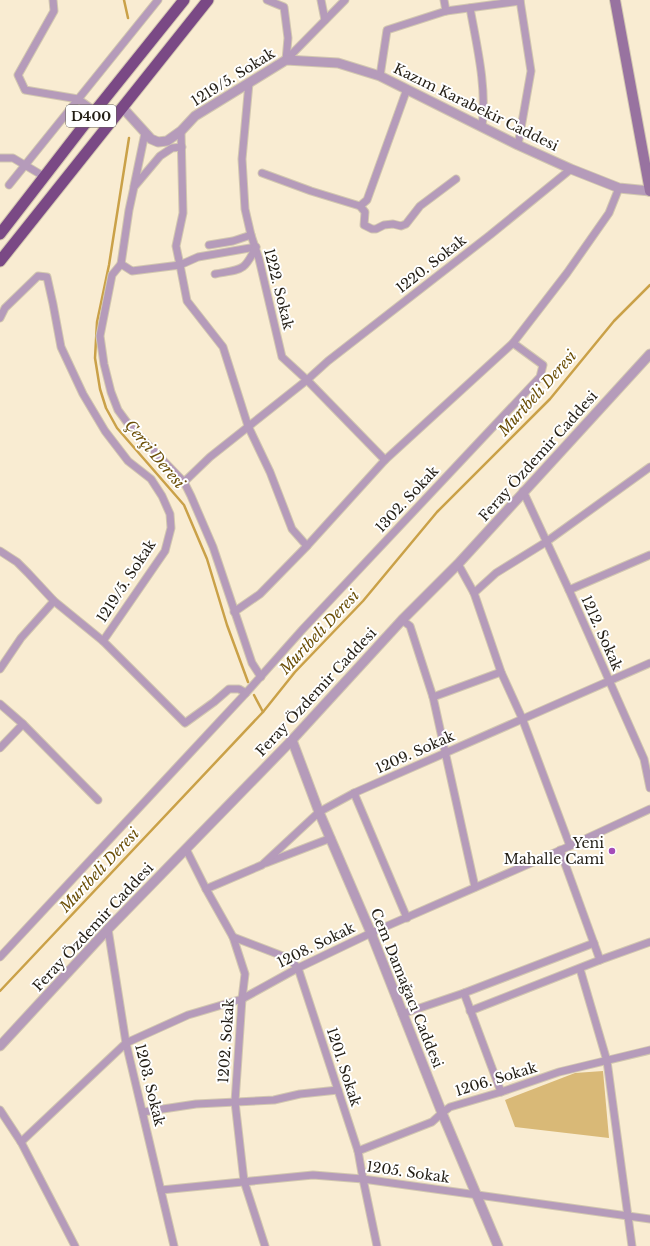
<svg xmlns="http://www.w3.org/2000/svg" width="650" height="1246" font-family="'Libre Baskerville',serif">
	<rect width="100%" height="100%" fill="#f9ecd2"/>
	<polygon fill="#d9b977" points="603,1071 609,1138 515,1127 505,1100 575,1073"/>
	<g fill="none" stroke-linecap="round" stroke-linejoin="round">
		<g stroke="#caa148" stroke-width="2.5">
			<polyline points="124,0 128,18"/>
			<polyline points="129,138 109,265 97,322 95,358 100,389 106,408 117,428 184,505 207,559 227,625 248,682"/>
			<polyline points="254,695 263,712"/>
			<polyline points="0,991 263,712 295,672 363,601 437,512 550,399 614,321 650,285"/>
		</g>
		<g stroke="#d2c7b0" stroke-width="9">
			<g id="minor">
				<polyline points="53,0 54,11 18,75 25,90 78,99 95,111"/>
				<polyline points="267,0 284,7 288,38 286,60"/>
				<polyline points="321,0 325,20"/>
				<polyline points="444,0 446,11"/>
				<path d="M470,8c7,39 17,79 12,119"/>
				<polyline points="286,60 345,0"/>
				<polyline points="380,76 387,30 446,11 520,1"/>
				<polyline points="249,83 242,159 245,209 251,235 259,259 282,357 307,380 385,460"/>
				<polyline points="181,131 183,213 176,246 180,265 198,257 256,247"/>
				<polyline points="518,145 531,71 520,0"/>
				<polyline points="182,147 172,148 160,156 134,187 129,210 121,264 112,275 100,336 104,364 111,392 118,410 129,425 184,482 191,496 213,547 252,663 261,677"/>
				<polyline points="0,158 13,158 45,177"/>
				<polyline points="262,173 311,191 360,206 367,200 407,89"/>
				<polyline points="9,185 158,0"/>
				<polyline points="134,186 145,133"/>
				<polyline points="360,206 365,212 364,225 372,229 376,229 384,225 393,224 401,226 406,224 420,206 456,179"/>
				<polyline points="209,245 233,241 251,235"/>
				<polyline points="121,264 132,271 180,265 187,301 223,347 248,426 270,472 292,529 307,546"/>
				<path d="M215,274c27,-5 29,-2 41,-27"/>
				<polyline points="0,318 5,308 38,276 47,277 53,304 61,347 83,394 105,431 128,461 151,479 162,496 170,514 171,528 165,551 103,641"/>
				<polyline points="184,482 210,457 307,380 328,361 490,235 571,169"/>
				<polyline points="523,491 569,590 644,759 650,788"/>
				<polyline points="0,551 17,562 28,573 54,601 103,641 185,723 214,702 229,689 239,689 246,693"/>
				<polyline points="458,564 474,593 501,672 522,718 570,846"/>
				<polyline points="569,590 650,555"/>
				<polyline points="474,593 496,573 546,542 650,467"/>
				<polyline points="234,612 260,594 307,546 385,460 513,343 567,273 609,213 619,188"/>
				<polyline points="402,620 410,626 433,697 475,887"/>
				<polyline points="0,669 21,638 54,601"/>
				<polyline points="433,697 501,672"/>
				<polyline points="0,704 23,724 98,800"/>
				<polyline points="0,748 23,724"/>
				<polyline points="354,793 407,918"/>
				<polyline points="186,849 206,889 233,937 245,974 242,999 235,1102 244,1181 265,1246"/>
				<polyline points="560,850 600,960"/>
				<polyline points="266,863 331,838"/>
				<polyline points="206,889 262,865 319,812 354,793 650,663"/>
				<polyline points="108,929 126,1043 174,1246"/>
				<polyline points="233,937 288,958 298,968 358,1151 363,1179 377,1246"/>
				<polyline points="0,957 246,693 302,630 540,377 543,365 513,343"/>
				<polyline points="580,969 607,1061 632,1246"/>
				<polyline points="464,993 501,1092"/>
				<polyline points="470,1011 600,960 650,942"/>
				<polyline points="402,1014 464,993 594,943"/>
				<polyline points="0,1110 21,1142 75,1246"/>
				<polyline points="143,1112 196,1104 274,1100 300,1094 338,1090"/>
				<polyline points="21,1142 126,1043 188,1015 242,999 298,968 371,933 570,846 650,809"/>
				<polyline points="358,1151 432,1122 442,1113 450,1107 501,1092 559,1072 650,1050"/>
				<polyline points="161,1190 313,1175 363,1179 650,1219"/>
			</g>
		</g>
		<g stroke="#d2c7b0" stroke-width="11">
			<g id="tertiary">
				<polyline points="122,107 151,139 158,142 167,141 181,131 195,116 286,60 338,63 380,76 518,145 571,169 619,188 650,191"/>
				<polyline points="292,740 319,812 371,933 442,1113 498,1246"/>
				<polyline points="0,1046 108,929 292,740 402,620 458,564 650,354"/>
			</g>
		</g>
		<g stroke="#d2c7b0" stroke-width="12">
			<polyline id="secondary" points="615,0 650,191"/>
		</g>
		<g stroke="#d2c7b0" stroke-width="13">
			<g id="trunk">
				<polyline points="0,234 95,111 184,0"/>
				<polyline points="0,261 208,0"/>
			</g>
		</g>
		<use href="#minor" stroke="#b59bba" stroke-width="7"/>
		<use href="#tertiary" stroke="#b59bba" stroke-width="9"/>
		<use href="#secondary" stroke="#9873a0" stroke-width="10"/>
		<use href="#trunk" stroke="#7a4985" stroke-width="11"/>
	</g>
	<circle fill="#a54cb9" stroke="#fff" stroke-width="1.5" cx="612" cy="851" r="4"/>
	<g text-anchor="middle" dominant-baseline="central" stroke-width="4" stroke-linejoin="round" paint-order="stroke">
		<rect fill="#fff" stroke="#64615a" stroke-width="1" x="66" y="105" width="50" height="22" rx="3"/>
		<g font-size="13" font-weight="bold" fill="#221d14">
			<text x="91" y="116">D400</text>
		</g>
		<g font-size="14" fill="#221d14" stroke="#fff">
			<text transform="translate(233 77) rotate(-32)">1219/5. Sokak</text>
			<text transform="translate(476 107) rotate(26)">Kazım Karabekir Caddesi</text>
			<text transform="translate(431 264) rotate(-38)">1220. Sokak</text>
			<text transform="translate(279 289) rotate(76)">1222. Sokak</text>
			<text transform="translate(538 456) rotate(-48)">Feray Özdemir Caddesi</text>
			<text transform="translate(407 499) rotate(-47)">1302. Sokak</text>
			<text transform="translate(126 581) rotate(-57)">1219/5. Sokak</text>
			<text transform="translate(602 633) rotate(66)">1212. Sokak</text>
			<text transform="translate(316 692) rotate(-47)">Feray Özdemir Caddesi</text>
			<text transform="translate(415 752) rotate(-24)">1209. Sokak</text>
			<text transform="translate(93 927) rotate(-47)">Feray Özdemir Caddesi</text>
			<text transform="translate(316 945) rotate(-26)">1208. Sokak</text>
			<text transform="translate(407 988) rotate(68)">Cem Damağacı Caddesi</text>
			<text transform="translate(226 1041) rotate(-86)">1202. Sokak</text>
			<text transform="translate(344 1067) rotate(72)">1201. Sokak</text>
			<text transform="translate(496 1079) rotate(-17)">1206. Sokak</text>
			<text transform="translate(150 1085) rotate(76)">1203. Sokak</text>
			<text transform="translate(408 1172) rotate(8)">1205. Sokak</text>
		</g>
		<g font-size="14" fill="#221d14" stroke="#fff" text-anchor="end">
			<text x="604" y="843">Yeni<tspan x="604" dy="16">Mahalle Cami</tspan></text>
		</g>
		<g font-size="15" font-style="italic" fill="#6b4f07" stroke="#fff">
			<text transform="translate(537 393) rotate(-48)">Murtbeli Deresi</text>
			<text transform="translate(155 454) rotate(50)">Çerçi Deresi</text>
			<text transform="translate(319 632) rotate(-47)">Murtbeli Deresi</text>
			<text transform="translate(99 870) rotate(-47)">Murtbeli Deresi</text>
		</g>
	</g>
</svg>
